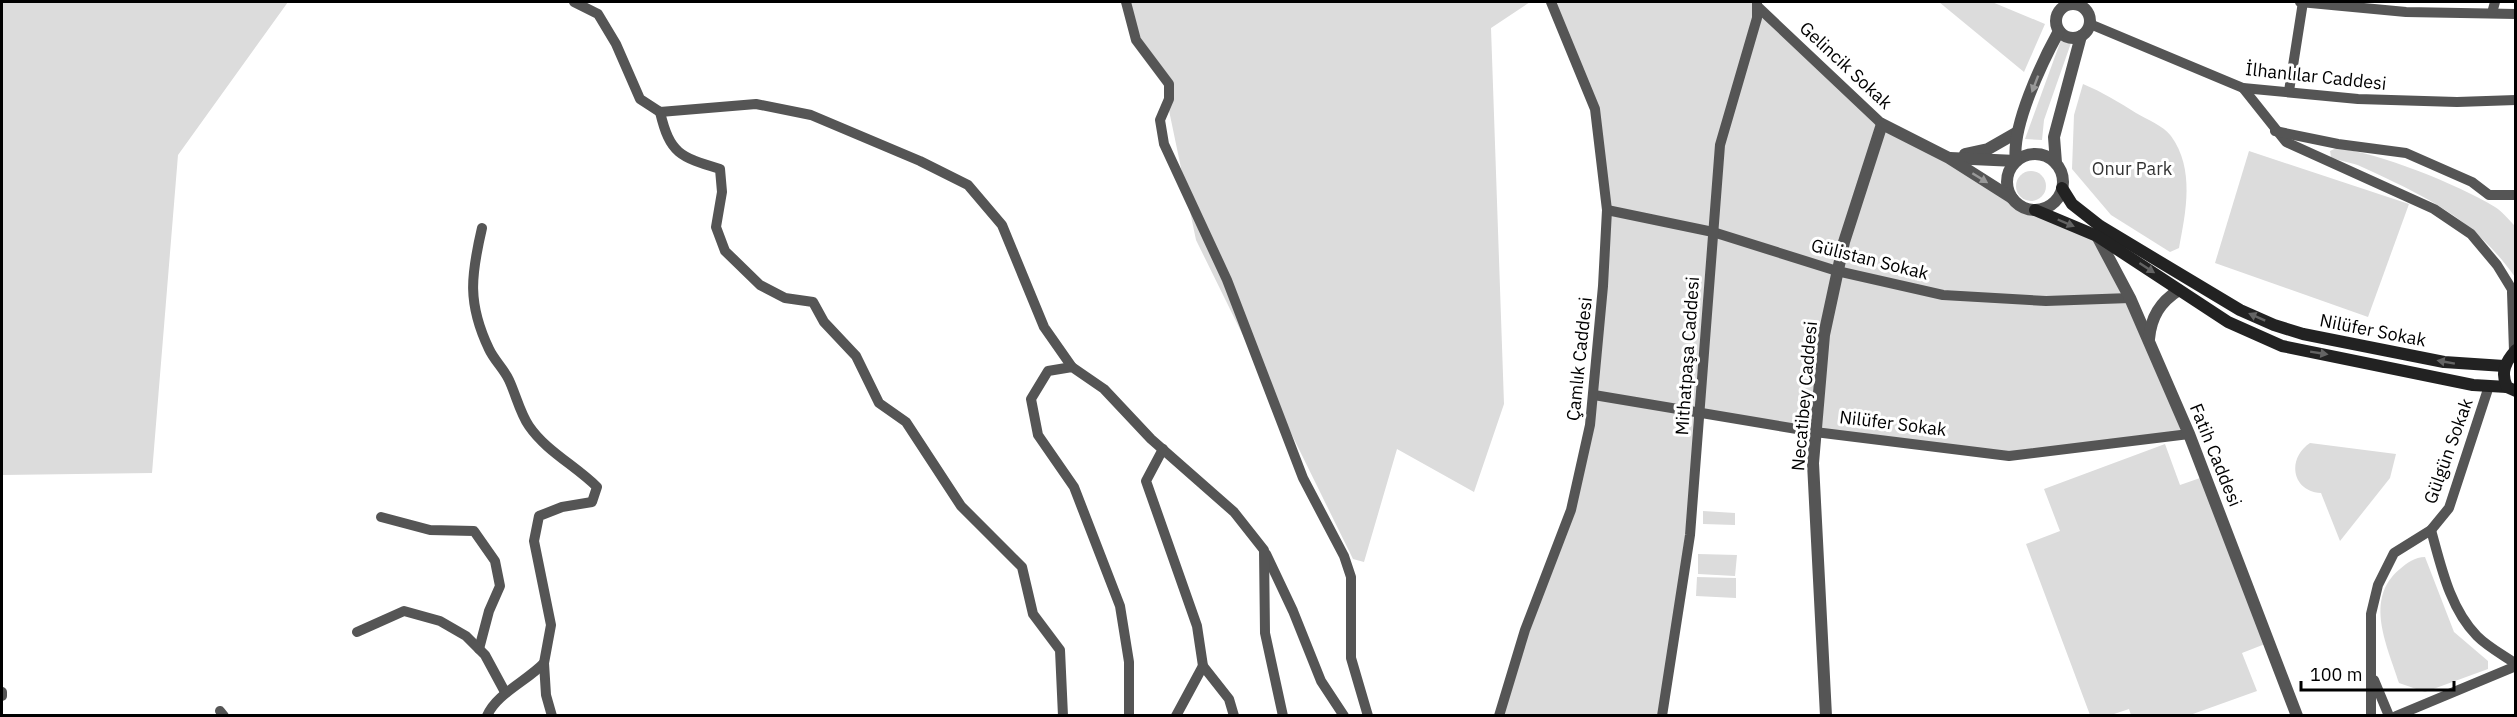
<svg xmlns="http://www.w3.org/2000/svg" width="2517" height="717" font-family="'IBM Plex Sans',sans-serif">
	<rect width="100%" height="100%" fill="#fff"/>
	<g fill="#dcdcdc">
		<polygon points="2,2 288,2 178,155 152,473 2,475"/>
		<polygon points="1123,2 1530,2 1491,28 1504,404 1474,492 1397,449 1364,562 1353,559 1196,240 1161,72 1132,26"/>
		<polygon points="1551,2 1757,2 1882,124 2026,208 2097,236 2189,434 2009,456 1700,413 1663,715 1499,716 1571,510 1590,425 1607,209 1595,109"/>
		<polygon points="1939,2 1992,2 2045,24 2024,72"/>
		<polygon points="2061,40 2071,43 2044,120 2042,140 2025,139"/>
		<path d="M2083,84c19,8 36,18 53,29 10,6 28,13 35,23 24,33 15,76 8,112l-9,4 -59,-37 -39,-46 2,-54z"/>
		<path d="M2336,148c44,5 121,36 159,59 8,5 14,13 20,19v51c-42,-59 -88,-80 -153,-110 -10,-5 -21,-5 -31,-10l-1,-6z"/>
		<polygon points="2249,151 2409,204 2368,317 2215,263"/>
		<circle cx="2031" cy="186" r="15"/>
		<path d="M2310,443l86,11 -6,24 -50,63 -19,-48c-30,-2 -34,-35 -11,-50z"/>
		<polygon points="2165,444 2180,485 2203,477 2265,644 2242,653 2257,691 2190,715 2131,715 2129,709 2111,715 2090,715 2026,544 2060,531 2044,489"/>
		<polygon points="1703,511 1735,513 1735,525 1703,524"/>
		<polygon points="1698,554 1737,555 1735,576 1698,574"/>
		<path d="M2425,557l29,75 34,29v8l-63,23 -26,-9c-11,-36 -36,-84 1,-114 7,-6 15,-12 25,-12z"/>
		<polygon points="1697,577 1736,578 1736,598 1696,596"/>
	</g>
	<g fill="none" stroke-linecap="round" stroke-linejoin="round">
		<g stroke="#555" stroke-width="10">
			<polyline points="574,2 598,14 616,44 640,99 660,112 756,104 811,115 920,161 968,185 1002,225 1044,327 1072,367"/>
			<polyline points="1126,2 1136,40 1169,84 1169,99 1160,120 1164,144 1227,280 1303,478 1344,556 1351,577 1351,658 1368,716"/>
			<polyline points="2300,2 2406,12 2516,14"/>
			<polyline points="1757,6 1882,124"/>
			<polyline points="2492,13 2495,2"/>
			<polyline points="2090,24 2243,88 2358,99 2457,102 2516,100"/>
			<polyline points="2243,88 2286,142 2434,209 2471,234 2497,265 2516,296"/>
			<polyline points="2289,91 2303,2"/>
			<path d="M660,112c10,42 20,45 60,57l2,23 -6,35 9,24 35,34 25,13 28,4 11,20 32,34 23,47 27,19 55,84 61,61 11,47 27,36 3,66"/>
			<polyline points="2275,131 2338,144 2406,153 2472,182 2489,195 2516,195"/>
			<polyline points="1607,210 1713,232 1837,271 1943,295 2046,301 2130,298"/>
			<path d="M482,228c-11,47 -15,75 7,121 5,11 15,20 20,31 7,15 11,33 20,46 17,25 47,40 68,61l-5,15 -30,5 -23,9 -5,25 17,84 -7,38 2,32 6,21"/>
			<polyline points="2512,292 2514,351"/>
			<polyline points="1594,395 1815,432 2009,456 2189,434"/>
			<polyline points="1163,449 1146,481 1197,626 1203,666 1229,699 1234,716"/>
			<polyline points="381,517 430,530 474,531 495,561 500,586 489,611 479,649"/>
			<path d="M2431,530c10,36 19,79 46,106 11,11 26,19 39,28"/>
			<polyline points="1266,554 1293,611 1321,681 1344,716"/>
			<polyline points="357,632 404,611 440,621 466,636 485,655 505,692"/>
			<polyline points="2374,680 2389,716"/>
			<polyline points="2,696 2,692"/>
			<polyline points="220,711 224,716"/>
			<path d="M487,716c9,-22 40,-35 57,-53"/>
			<polyline points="1129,716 1129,662 1120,606 1074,487 1038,435 1031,399 1048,371 1072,367 1104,389 1151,439 1234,512 1264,550 1265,633 1283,716"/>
			<polyline points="1176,716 1203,666"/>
			<polyline points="1499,716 1525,630 1571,510 1590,425 1603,286 1607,210 1595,109 1551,2"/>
			<polyline points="1662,716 1690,535 1720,145 1757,18 1757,2"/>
			<polyline points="2371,716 2371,614 2378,585 2394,553 2431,530 2449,508 2489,386"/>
			<polyline points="2396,716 2516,666"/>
		</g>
		<g stroke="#555" stroke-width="12">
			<circle cx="2073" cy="21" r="17"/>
			<polyline points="1965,154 1988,149 2016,133"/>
			<circle cx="2035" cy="182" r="28"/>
			<path d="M1950,158l66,3c-5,-34 26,-99 43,-130"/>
			<polyline points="2056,163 2054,137 2081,36"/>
			<polyline points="2096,234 2130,298 2189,434 2297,716"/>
			<path d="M2149,339c2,-22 11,-37 30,-49"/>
			<polyline points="1826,716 1813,463 1824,335 1844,242 1882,124 1949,158 2012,198"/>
		</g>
		<g stroke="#222" stroke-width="12">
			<polyline points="2062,188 2072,204 2100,226 2240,310 2274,325 2303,334 2444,362 2504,366"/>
			<polyline points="2035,210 2097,236 2228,322 2282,346 2473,385 2507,387"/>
			<path d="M2516,350c-10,11 -16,22 -9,37l9,4"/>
		</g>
	</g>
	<defs><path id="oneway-solid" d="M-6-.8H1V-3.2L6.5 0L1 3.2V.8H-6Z" transform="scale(1.5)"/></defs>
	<g fill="#999">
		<use href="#oneway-solid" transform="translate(2035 84) rotate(111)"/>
		<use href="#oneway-solid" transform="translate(1980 178) rotate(32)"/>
	</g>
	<g fill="#646464">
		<use href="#oneway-solid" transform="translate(2066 223) rotate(23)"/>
		<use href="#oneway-solid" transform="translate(2147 268) rotate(33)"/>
		<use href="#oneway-solid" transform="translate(2257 317) rotate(-156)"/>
		<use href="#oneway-solid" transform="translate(2319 353) rotate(9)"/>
		<use href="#oneway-solid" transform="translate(2446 362) rotate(-170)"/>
	</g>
	<g text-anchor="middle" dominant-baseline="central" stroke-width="6" stroke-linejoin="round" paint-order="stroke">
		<g font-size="18" fill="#000" stroke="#fff">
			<text transform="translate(1846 65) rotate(43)">Gelincik Sokak</text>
			<text transform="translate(2316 76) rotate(6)">İlhanlılar Caddesi</text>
			<text transform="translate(1870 259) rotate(14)">Gülistan Sokak</text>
			<text transform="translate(2373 330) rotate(11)">Nilüfer Sokak</text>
			<text transform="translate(1687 356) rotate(-86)">Mithatpaşa Caddesi</text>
			<text transform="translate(1579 359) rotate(-84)">Çamlık Caddesi</text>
			<text transform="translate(1804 396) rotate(-85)">Necatibey Caddesi</text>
			<text transform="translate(1893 423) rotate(7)">Nilüfer Sokak</text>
			<text transform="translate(2448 451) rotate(-70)">Gülgün Sokak</text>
			<text transform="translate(2216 455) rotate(68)">Fatih Caddesi</text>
		</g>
		<g font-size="18" fill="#333" stroke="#fff">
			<text x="2132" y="168">Onur Park</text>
		</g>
	</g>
	<rect width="2517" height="717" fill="none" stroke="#000000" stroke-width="6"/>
	<path d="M2301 681v9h153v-9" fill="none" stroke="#000000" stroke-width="3"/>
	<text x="2310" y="681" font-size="18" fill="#000000" stroke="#ffffff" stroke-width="4.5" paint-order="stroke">100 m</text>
</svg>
